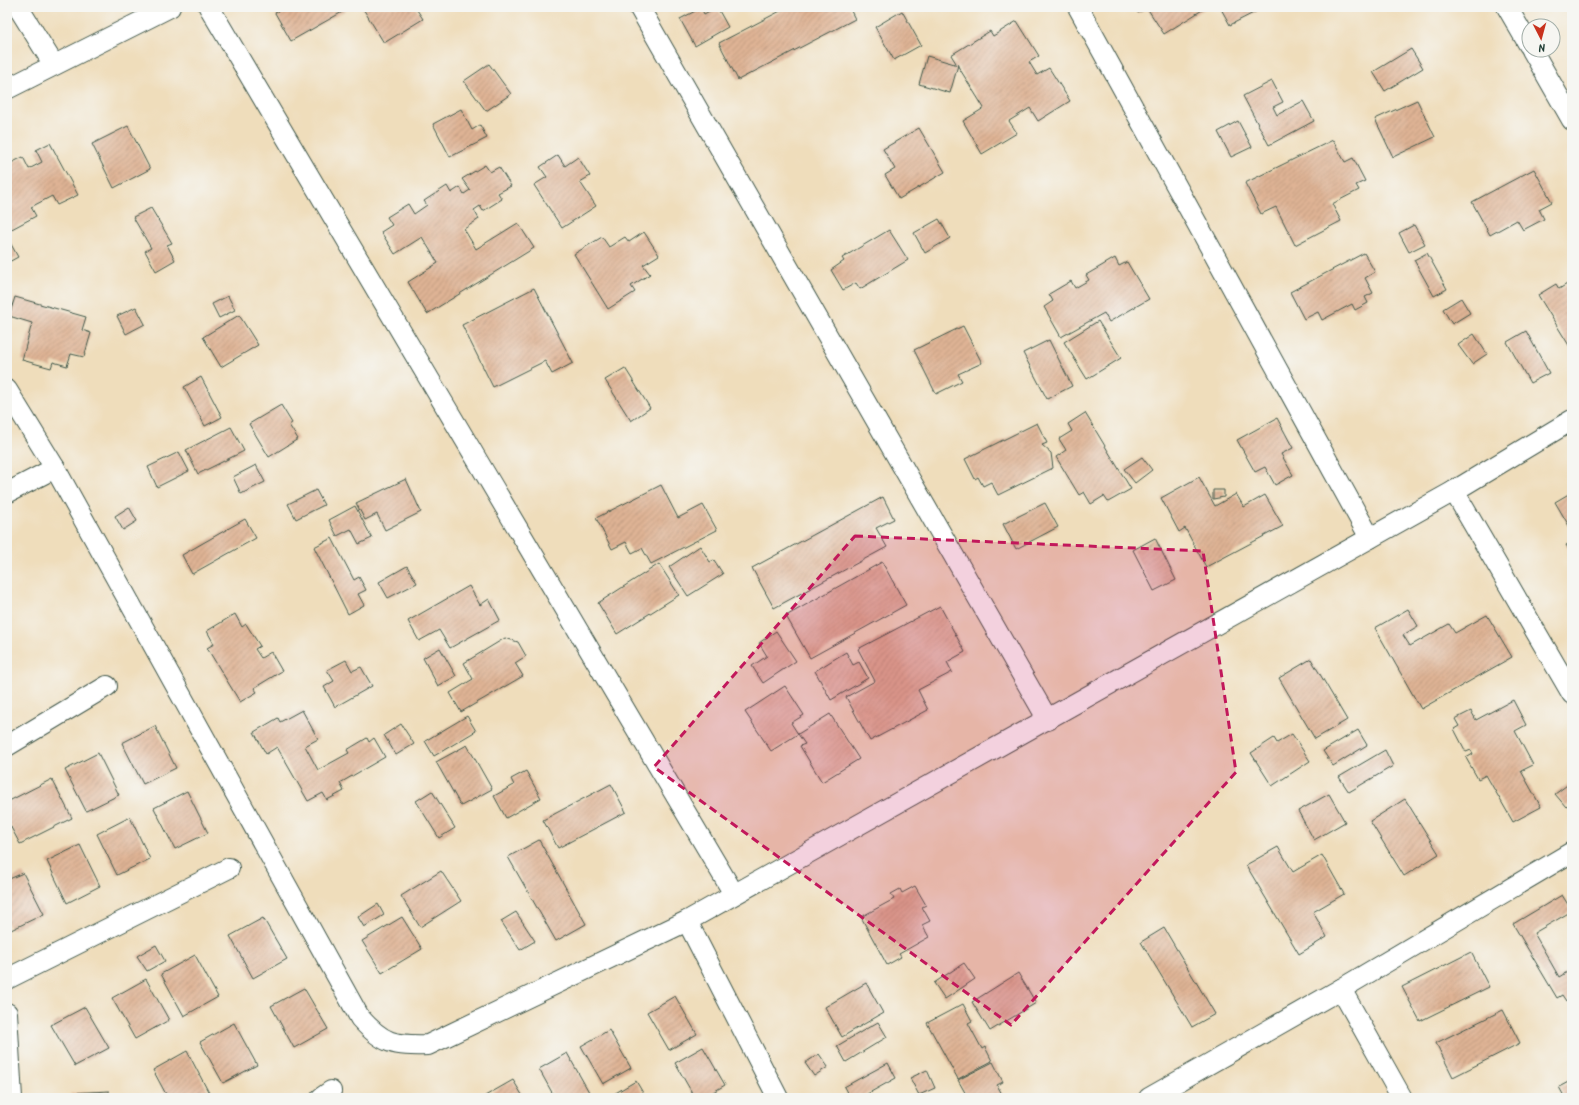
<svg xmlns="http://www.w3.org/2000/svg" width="1579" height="1105" font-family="Kalam,sans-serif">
	<defs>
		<pattern id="building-hatch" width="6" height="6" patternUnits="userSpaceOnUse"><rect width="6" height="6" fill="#dfb394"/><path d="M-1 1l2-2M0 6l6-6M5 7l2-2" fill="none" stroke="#b4937a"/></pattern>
	</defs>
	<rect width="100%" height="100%" fill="#f6f6f2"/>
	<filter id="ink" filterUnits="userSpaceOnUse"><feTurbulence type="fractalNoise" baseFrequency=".025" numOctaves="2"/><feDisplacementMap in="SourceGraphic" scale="8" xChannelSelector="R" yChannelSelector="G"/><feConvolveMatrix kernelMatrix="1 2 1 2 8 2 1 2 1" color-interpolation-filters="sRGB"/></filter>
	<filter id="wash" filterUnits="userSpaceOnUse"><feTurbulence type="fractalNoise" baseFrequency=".012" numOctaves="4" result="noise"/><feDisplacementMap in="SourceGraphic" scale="16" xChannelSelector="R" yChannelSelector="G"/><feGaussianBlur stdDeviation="0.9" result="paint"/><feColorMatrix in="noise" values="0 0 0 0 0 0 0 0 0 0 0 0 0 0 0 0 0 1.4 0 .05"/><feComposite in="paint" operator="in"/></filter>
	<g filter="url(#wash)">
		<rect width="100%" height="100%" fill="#efddbb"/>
		<g id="blocks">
			<g fill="url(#building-hatch)">
				<polygon points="286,7 351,7 291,41 275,13"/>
				<polygon points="362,7 415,7 423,19 384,43"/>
				<polygon points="717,7 728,27 695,46 680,19 701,8 704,14"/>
				<polygon points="788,7 849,7 855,19 738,80 719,43"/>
				<polygon points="1134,7 1207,7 1164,34 1147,8 1138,13"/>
				<polygon points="1220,7 1265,7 1230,25"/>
				<polygon points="902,11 921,45 894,60 875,27"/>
				<polygon points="1017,21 1039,56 1029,62 1037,75 1049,68 1070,101 1038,121 1030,108 1009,121 1017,133 982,154 963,121 984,108 951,55 990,31 993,36"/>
				<polygon points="1411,49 1423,68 1385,91 1373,72"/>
				<polygon points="927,56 958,65 950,93 919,84"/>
				<polygon points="489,64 511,94 486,111 464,81"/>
				<polygon points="1272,81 1283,102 1273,107 1277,115 1303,101 1314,121 1269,145 1243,96"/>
				<polygon points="1417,100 1435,137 1393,157 1375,119"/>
				<polygon points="461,109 472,130 480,125 487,138 450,157 433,124"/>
				<polygon points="1238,121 1252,147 1231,157 1218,132"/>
				<polygon points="128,126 150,169 114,188 92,144"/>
				<polygon points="919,128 945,172 899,199 885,175 895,169 883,149"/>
				<polygon points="1333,140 1345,162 1353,158 1365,181 1356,185 1359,190 1332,204 1341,221 1295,245 1276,207 1261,214 1245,183"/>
				<polygon points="50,143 78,195 57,205 52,196 31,207 36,216 8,231 7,229 7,165 23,157 29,169 42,162 36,150"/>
				<polygon points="558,155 565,166 578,157 590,176 580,182 596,206 562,228 534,185 547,177 540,167"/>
				<polygon points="485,165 490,172 499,167 511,186 498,193 502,199 483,211 480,206 474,210 479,219 464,229 476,249 518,223 534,248 427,314 408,282 438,263 422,237 395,254 381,232 392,225 387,217 408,204 414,214 427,205 424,201 447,186 451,193 460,187 464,194 470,190 462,179"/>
				<polygon points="1534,169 1552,202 1539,209 1544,219 1523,230 1517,220 1490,235 1472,202"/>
				<polygon points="151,208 172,243 167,245 175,260 156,271 145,251 151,248 133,217"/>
				<polygon points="939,219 950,238 925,253 914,233"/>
				<polygon points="1414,225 1425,244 1409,252 1399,233"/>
				<polygon points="889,230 908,260 860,289 856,283 843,290 831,270 844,261 842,258"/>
				<polygon points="644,232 659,255 643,265 650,274 631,286 635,292 608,309 574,254 602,237 609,247 625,237 629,242"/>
				<polygon points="7,237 18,257 7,263"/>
				<polygon points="1364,253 1375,272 1365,278 1373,293 1365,297 1368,303 1355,310 1352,304 1322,320 1318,312 1304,319 1290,292"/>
				<polygon points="1427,253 1447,289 1434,296 1414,260"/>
				<polygon points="1115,258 1119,266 1127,262 1149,299 1109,322 1104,313 1061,337 1044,307 1053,301 1049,294 1071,281 1075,288 1089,280 1086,275"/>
				<polygon points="1572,281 1572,346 1570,347 1538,295 1556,284 1559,289"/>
				<polygon points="534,288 573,363 552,374 545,361 493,387 462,325"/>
				<polygon points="228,296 235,310 219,318 212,304"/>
				<polygon points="15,297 86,317 82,330 91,333 84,357 71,354 67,366 53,362 51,368 22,360 32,323 9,316"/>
				<polygon points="1461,298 1470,313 1452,324 1443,309"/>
				<polygon points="136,307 145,324 126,334 117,316"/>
				<polygon points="239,315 258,345 221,367 203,337"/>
				<polygon points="1098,321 1121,358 1087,379 1064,342"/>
				<polygon points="963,326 982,363 958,374 962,381 936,394 914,350"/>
				<polygon points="1526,331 1549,373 1530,383 1507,342"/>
				<polygon points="1474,334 1487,354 1472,364 1458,345"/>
				<polygon points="1049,340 1072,386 1047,399 1023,353"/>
				<polygon points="625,368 650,408 631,421 605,380"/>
				<polygon points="201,377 222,417 205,426 184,387"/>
				<polygon points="281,405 292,423 289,425 298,439 269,457 249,424"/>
				<polygon points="1085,413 1131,489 1108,502 1104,496 1091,504 1084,492 1079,495 1056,457 1066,450 1059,439 1072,431 1068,424"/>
				<polygon points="1277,418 1293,448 1281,454 1293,475 1275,485 1265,467 1255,472 1237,440"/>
				<polygon points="1037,423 1047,443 1042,445 1051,453 1053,468 998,495 991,482 983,486 978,477 975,479 965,459"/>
				<polygon points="231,427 244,451 198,474 186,450"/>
				<polygon points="179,452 189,471 157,487 148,467"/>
				<polygon points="1142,457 1152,470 1135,483 1124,469"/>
				<polygon points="256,465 265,482 241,494 233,477"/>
				<polygon points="1199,477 1215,506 1236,494 1244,507 1265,495 1283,526 1206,567 1185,528 1179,532 1161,498"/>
				<polygon points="406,479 421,512 385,530 377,514 365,520 356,503"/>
				<polygon points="661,485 678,518 703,505 717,530 651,564 642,548 632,553 626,542 612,549 596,518"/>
				<polygon points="316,490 324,505 296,519 288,504"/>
				<polygon points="1213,490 1224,490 1224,497 1213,499"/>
				<polygon points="1572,492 1572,531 1555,502"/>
				<polygon points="883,497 894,519 876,528 887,547 774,608 752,568"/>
				<polygon points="1045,503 1058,527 1016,549 1003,524"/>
				<polygon points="355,506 372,538 359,544 351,529 337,536 329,520"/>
				<polygon points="129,507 137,521 123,530 115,516"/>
				<polygon points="245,519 256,538 192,574 182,555"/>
				<polygon points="332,538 354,580 359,577 366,590 358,594 364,605 348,614 314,547"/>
				<polygon points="1155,538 1176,580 1154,591 1133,550"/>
				<polygon points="1572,542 1572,554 1566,545"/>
				<polygon points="700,546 710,562 714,560 723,574 688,596 669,567"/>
				<polygon points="882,562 906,605 810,658 786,616"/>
				<polygon points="659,564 679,595 617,634 598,603"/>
				<polygon points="407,566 417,583 388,598 379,582"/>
				<polygon points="469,586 480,605 489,599 500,620 450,648 439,630 419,641 408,621"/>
				<polygon points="940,606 965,652 947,662 952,672 918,690 928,710 870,741 846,697 875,681 858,649"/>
				<polygon points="1408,609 1418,626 1403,635 1410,646 1449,624 1455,633 1487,615 1512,657 1421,709 1375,628"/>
				<polygon points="235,614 242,627 246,624 260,646 255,649 261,658 271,652 282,671 254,688 257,692 240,702 207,648 214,644 207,631"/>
				<polygon points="776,631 796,661 763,683 752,666 767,656 759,643"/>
				<polygon points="505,638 518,642 526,656 515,663 523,676 461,712 450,693 473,679 464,663"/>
				<polygon points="440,648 456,676 438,686 423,658"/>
				<polygon points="846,652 853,665 859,662 868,678 831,700 815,671"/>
				<polygon points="1311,659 1347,720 1315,739 1279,678"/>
				<polygon points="346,660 352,671 361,667 372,686 335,707 324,687 334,681 327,670"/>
				<polygon points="785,686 804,715 791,723 798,734 771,751 745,712"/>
				<polygon points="1513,700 1526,725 1515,731 1533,765 1521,771 1541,807 1513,822 1486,775 1478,779 1466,758 1473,754 1471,750 1466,752 1454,729 1459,726 1455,719 1471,711 1476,720"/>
				<polygon points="302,710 318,739 305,746 318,770 349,753 347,750 367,738 369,742 374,738 385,757 340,783 344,791 327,800 323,793 308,801 277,747 266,754 254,732 278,718 280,722"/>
				<polygon points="830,714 859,759 822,782 800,746 805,744 798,734"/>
				<polygon points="467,716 476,731 434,756 425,741"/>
				<polygon points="401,724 414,744 396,755 384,735"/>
				<polygon points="155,726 176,768 143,784 122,743"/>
				<polygon points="1358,730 1367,745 1333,766 1323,751"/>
				<polygon points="1292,734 1310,761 1272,786 1251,753 1274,738 1277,743"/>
				<polygon points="467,745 492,789 461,806 436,762"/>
				<polygon points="1385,750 1393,766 1349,792 1339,777"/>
				<polygon points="98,753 119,795 86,811 65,770"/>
				<polygon points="526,771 541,798 506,818 494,796 514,785 511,779"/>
				<polygon points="52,779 72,818 20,844 7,820 7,802"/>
				<polygon points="1570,783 1572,785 1572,802 1566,807 1555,794"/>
				<polygon points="611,784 626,812 558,848 543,820"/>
				<polygon points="187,791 208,833 175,849 154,808"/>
				<polygon points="432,791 455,828 439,838 416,801"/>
				<polygon points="1329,794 1345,822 1314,840 1298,811"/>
				<polygon points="1405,799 1439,854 1404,876 1370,821"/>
				<polygon points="130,817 150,859 117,875 97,834"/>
				<polygon points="539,840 586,924 556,941 508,857"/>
				<polygon points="80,845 100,886 67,903 47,861"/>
				<polygon points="1278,847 1293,872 1322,855 1344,894 1313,912 1327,937 1299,954 1246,865"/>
				<polygon points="441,871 461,901 420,927 401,896"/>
				<polygon points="23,873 44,914 11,930 7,923 7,880"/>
				<polygon points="915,886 926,905 922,907 930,921 922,925 929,937 899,954 901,957 887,965 861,917 894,899 891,894 900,889 902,893"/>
				<polygon points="1562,895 1572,911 1534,933 1559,977 1572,969 1572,998 1566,1001 1562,995 1557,998 1513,924"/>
				<polygon points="378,904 384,915 364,927 358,917"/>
				<polygon points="516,912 535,941 520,950 501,921"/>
				<polygon points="402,917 422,949 382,973 362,941"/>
				<polygon points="263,918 287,959 253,978 230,936"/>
				<polygon points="1164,928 1215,1014 1192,1027 1141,942"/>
				<polygon points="156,945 165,961 147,971 137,956"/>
				<polygon points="1471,952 1489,987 1420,1021 1402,987"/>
				<polygon points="195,955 218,997 184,1016 161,974"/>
				<polygon points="964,963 975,979 945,999 934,983"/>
				<polygon points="1018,973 1036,1003 990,1031 972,1002"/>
				<polygon points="146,979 169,1020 135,1039 112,998"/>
				<polygon points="866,983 883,1013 842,1037 825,1007"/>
				<polygon points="304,988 328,1029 294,1048 271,1006"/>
				<polygon points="675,996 697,1034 669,1050 647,1012"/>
				<polygon points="963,1004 972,1021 968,1023 982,1049 985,1047 992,1061 958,1079 927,1023"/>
				<polygon points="85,1007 109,1048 75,1066 51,1025"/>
				<polygon points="1503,1010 1520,1043 1453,1077 1436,1043"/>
				<polygon points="878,1022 887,1037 846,1062 837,1046"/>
				<polygon points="234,1023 257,1065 223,1083 200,1042"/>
				<polygon points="609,1030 631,1068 603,1084 581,1046"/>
				<polygon points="703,1047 725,1085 703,1098 695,1098 675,1063"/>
				<polygon points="187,1051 209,1093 200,1098 168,1098 153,1070"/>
				<polygon points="567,1053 589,1092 578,1098 555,1098 539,1069"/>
				<polygon points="819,1054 828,1067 814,1076 805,1063"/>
				<polygon points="993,1062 1003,1082 997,1085 1004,1098 968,1098 958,1080"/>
				<polygon points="888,1063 896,1078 860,1098 850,1098 844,1087"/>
				<polygon points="927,1070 935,1088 919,1095 910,1078"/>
				<polygon points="513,1080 524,1098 486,1098 485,1096"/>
				<polygon points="1572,1080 1572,1096 1565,1098 1559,1087"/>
				<polygon points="636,1081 646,1098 607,1098"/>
				<polygon points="109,1091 110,1098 71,1098 71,1093"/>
			</g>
		</g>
	</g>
	<g filter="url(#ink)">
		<use href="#blocks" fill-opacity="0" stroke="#3e5548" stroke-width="1"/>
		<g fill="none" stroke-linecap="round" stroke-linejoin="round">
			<g stroke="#3e5548" stroke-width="22">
				<g id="minor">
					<polyline points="18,7 54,65"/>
					<polyline points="209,7 734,894"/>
					<polyline points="639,7 1048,720"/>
					<polyline points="1078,7 1370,538"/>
					<polyline points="1507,7 1529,45"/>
					<polyline points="1532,50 1572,120"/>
					<polyline points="7,89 170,7"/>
					<path d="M7,390l48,78 305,550c23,26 34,28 68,27l259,-124 767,-430 118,-71"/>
					<polyline points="1454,491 1572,694"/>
					<polyline points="7,493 55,468"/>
					<polyline points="7,746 107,686"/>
					<polyline points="687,921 778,1098"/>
					<polyline points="7,979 229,868"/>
					<polyline points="1341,989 1402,1098"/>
					<polyline points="7,1013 12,1098"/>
					<polyline points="321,1098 331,1091"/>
					<polyline points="1149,1098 1341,989 1572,852"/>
				</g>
			</g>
			<use href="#minor" stroke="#fff" stroke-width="20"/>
		</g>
	</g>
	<path fill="#c2185b" fill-opacity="0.2" stroke="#c2185b" stroke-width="3" stroke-dasharray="8 5" stroke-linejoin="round" d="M855,536l348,15 33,221 -225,253 -357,-258z"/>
	<rect width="1579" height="1105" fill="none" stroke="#f6f6f2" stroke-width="24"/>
	<g transform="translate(1541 38) rotate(174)"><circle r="19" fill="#f6f6f2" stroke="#a0aca6"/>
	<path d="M0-3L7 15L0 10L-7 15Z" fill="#c8321e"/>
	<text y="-6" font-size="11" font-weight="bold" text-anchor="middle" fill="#1f3d34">N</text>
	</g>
</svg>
